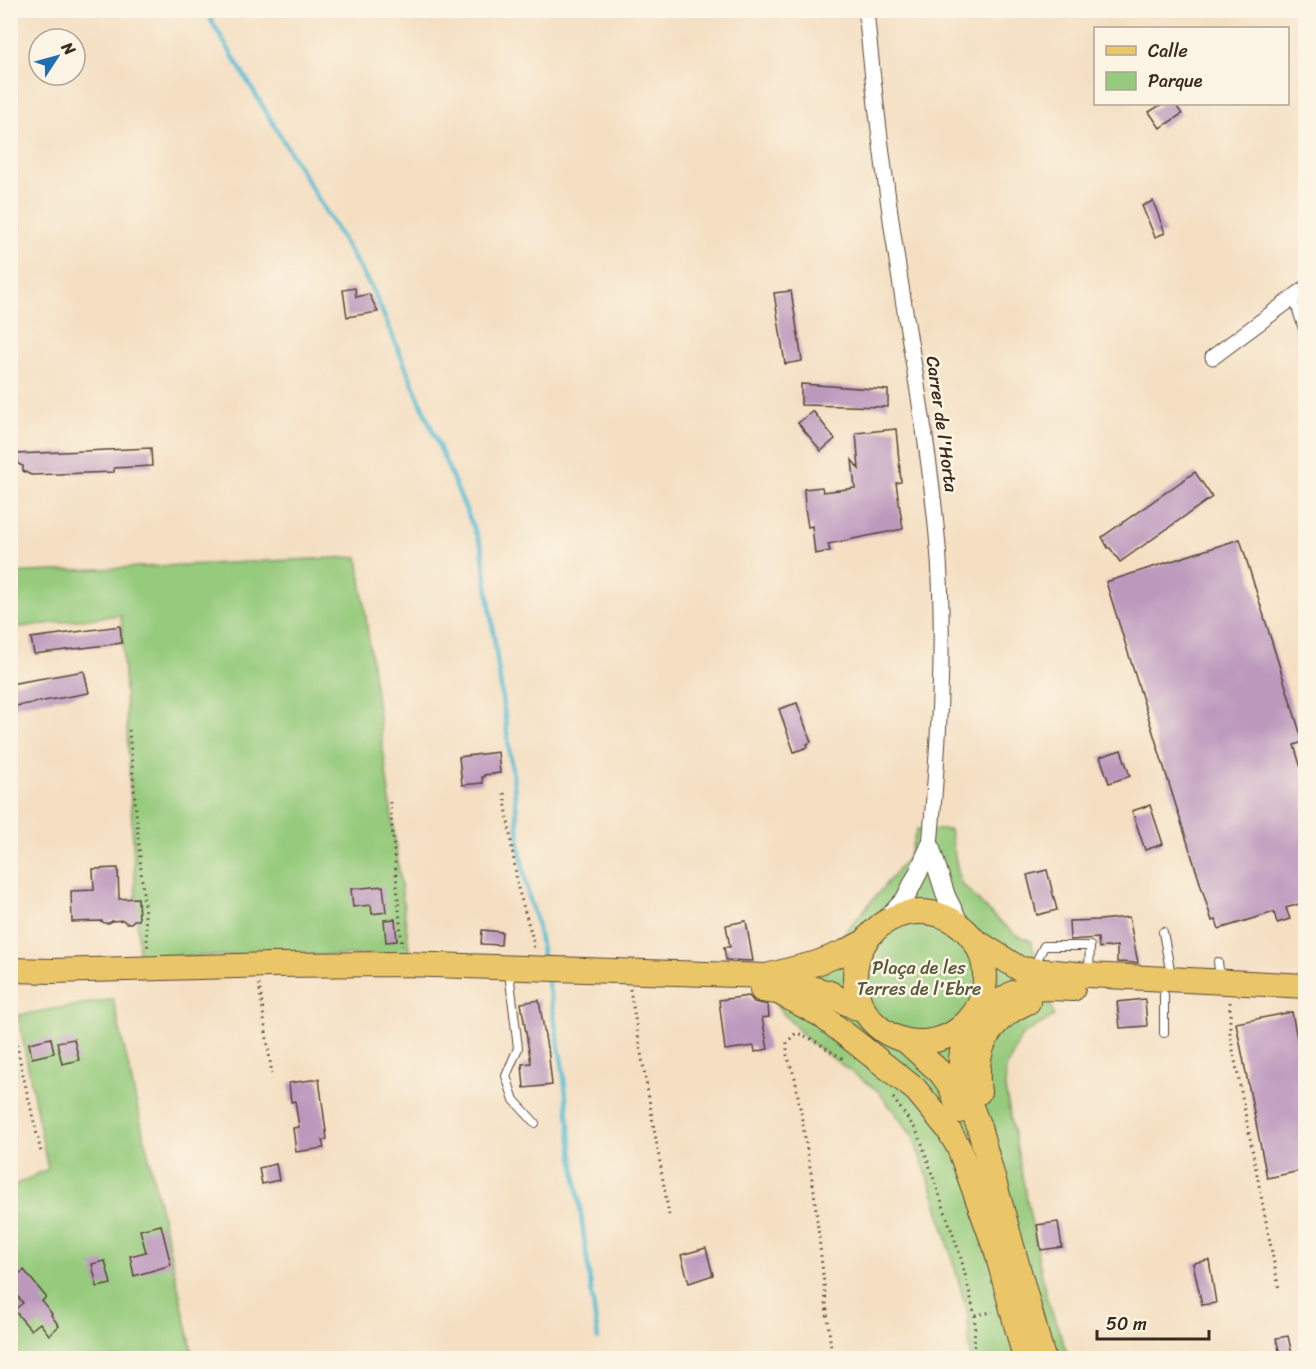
<svg xmlns="http://www.w3.org/2000/svg" width="1316" height="1369" font-family="Sriracha,sans-serif">
	<rect width="100%" height="100%" fill="#fcf5e5"/>
	<filter id="ink" filterUnits="userSpaceOnUse"><feTurbulence type="fractalNoise" baseFrequency=".0167" numOctaves="2"/><feDisplacementMap in="SourceGraphic" scale="12" xChannelSelector="R" yChannelSelector="G"/><feConvolveMatrix kernelMatrix="1 2 1 2 8 2 1 2 1" color-interpolation-filters="sRGB"/></filter>
	<filter id="wash" filterUnits="userSpaceOnUse"><feTurbulence type="fractalNoise" baseFrequency=".008" numOctaves="4" result="noise"/><feDisplacementMap in="SourceGraphic" scale="24" xChannelSelector="R" yChannelSelector="G"/><feGaussianBlur stdDeviation="1.35" result="paint"/><feColorMatrix in="noise" values="0 0 0 0 0 0 0 0 0 0 0 0 0 0 0 0 0 1.4 0 .05"/><feComposite in="paint" operator="in"/></filter>
	<g filter="url(#wash)">
		<rect width="100%" height="100%" fill="#f4dfc2"/>
		<g fill="#96cb7d" stroke="#687a4e" stroke-width="1.5">
			<polygon points="358,557 410,955 139,956 121,615 11,628 10,573"/>
			<polygon points="917,829 950,830 960,882 988,911 1016,935 1031,941 1054,1016 1022,1035 1006,1068 1005,1089 1046,1296 1069,1358 970,1358 968,1314 933,1191 912,1135 878,1091 810,1042 776,1006 767,959 812,951 842,936 908,858"/>
			<polygon points="113,999 194,1358 11,1358 11,1187 48,1169 18,1015"/>
		</g>
		<g fill="none" stroke-linecap="round" stroke-linejoin="round">
			<g stroke="#55bbd3" stroke-width="4.5">
				<polyline points="205,10 374,292 482,548 514,784 520,850 528,894 537,923 544,963"/>
				<polyline points="547,977 563,1069 572,1149 598,1339"/>
				<polyline points="10,1057 15,1073"/>
			</g>
		</g>
		<g id="blocks">
			<g fill="#bc98bd">
				<polygon points="1162,104 1175,104 1182,114 1160,128 1149,112"/>
				<polygon points="1153,201 1165,233 1155,237 1142,206"/>
				<polygon points="355,288 356,297 369,294 378,312 347,317 343,290"/>
				<polygon points="791,291 802,361 785,364 774,293"/>
				<polygon points="801,384 888,390 888,407 801,405"/>
				<polygon points="813,411 835,439 821,451 798,423"/>
				<polygon points="896,429 901,482 896,483 903,529 828,544 830,551 815,554 812,526 808,527 805,508 804,489 822,487 823,492 855,488 852,460 859,469 856,433"/>
				<polygon points="151,448 152,466 114,468 114,472 31,475 23,471 23,466 18,464 17,454"/>
				<polygon points="1195,472 1212,497 1120,562 1110,548 1108,548 1102,537"/>
				<polygon points="1240,539 1303,742 1294,745 1305,781 1305,902 1286,908 1290,919 1277,923 1274,912 1219,929 1216,920 1212,921 1106,582"/>
				<polygon points="120,626 122,643 34,654 31,638"/>
				<polygon points="84,671 89,693 10,707 10,684"/>
				<polygon points="797,703 811,742 807,744 808,747 794,752 779,709"/>
				<polygon points="1121,750 1130,776 1109,783 1100,757"/>
				<polygon points="498,752 500,773 484,775 484,777 482,777 483,783 462,785 459,757"/>
				<polygon points="1150,805 1163,844 1145,850 1132,811"/>
				<polygon points="118,868 119,899 138,898 139,920 134,920 131,923 126,923 123,920 112,921 109,923 104,923 102,921 72,922 71,891 94,890 93,869"/>
				<polygon points="1047,870 1057,910 1037,915 1027,875"/>
				<polygon points="383,886 386,912 372,914 371,905 353,907 351,889"/>
				<polygon points="1129,917 1138,963 1117,962 1117,946 1099,948 1098,938 1070,940 1069,921 1100,920"/>
				<polygon points="395,919 397,941 386,942 384,920"/>
				<polygon points="746,921 753,961 726,960 724,947 730,947 726,925"/>
				<polygon points="482,930 502,932 501,945 481,944"/>
				<polygon points="749,996 754,1002 768,1005 769,1017 762,1018 768,1049 755,1052 754,1046 725,1050 719,1000"/>
				<polygon points="1145,999 1147,1026 1120,1028 1117,1002"/>
				<polygon points="539,1000 547,1048 548,1048 552,1085 524,1088 522,1064 531,1063 521,1003"/>
				<polygon points="1292,1012 1305,1081 1305,1170 1267,1178 1236,1023"/>
				<polygon points="51,1038 54,1053 32,1058 29,1043"/>
				<polygon points="74,1039 79,1060 62,1064 57,1042"/>
				<polygon points="319,1079 327,1139 322,1140 324,1148 296,1152 293,1128 299,1127 295,1101 291,1102 289,1083"/>
				<polygon points="276,1164 279,1180 262,1184 259,1168"/>
				<polygon points="1058,1222 1062,1247 1041,1250 1037,1225"/>
				<polygon points="161,1225 171,1265 134,1276 130,1256 146,1252 140,1230"/>
				<polygon points="706,1248 713,1275 689,1283 681,1255"/>
				<polygon points="1209,1260 1216,1303 1202,1305 1193,1263"/>
				<polygon points="105,1261 111,1284 97,1287 92,1264"/>
				<polygon points="24,1270 46,1297 42,1301 52,1314 51,1315 59,1326 49,1335 40,1323 31,1330 14,1310 23,1303 10,1287 10,1281"/>
				<polygon points="1288,1336 1293,1359 1281,1359 1276,1338"/>
			</g>
		</g>
	</g>
	<g filter="url(#ink)">
		<use href="#blocks" fill-opacity="0" stroke="#574537" stroke-width="1.5"/>
		<g fill="none" stroke-linecap="round" stroke-linejoin="round">
			<g stroke="#574537" stroke-width="10">
				<g id="service">
					<polyline points="1293,298 1306,338"/>
					<polyline points="1163,932 1171,975"/>
					<polyline points="1218,962 1220,978"/>
					<polyline points="1033,968 1044,946 1090,946 1089,971"/>
					<polyline points="509,972 518,1048 506,1076 514,1100 535,1123"/>
					<polyline points="1164,995 1164,1033"/>
				</g>
			</g>
			<g stroke="#574537" stroke-width="17">
				<g id="minor">
					<path d="M866,10c8,86 19,172 32,257 15,98 34,195 41,293 6,95 -1,191 -9,286"/>
					<polyline points="1213,357 1306,288"/>
				</g>
			</g>
			<g stroke="#574537" stroke-width="20">
				<g id="tertiary">
					<polyline points="930,846 946,896 961,926"/>
					<polyline points="884,922 905,899 918,873 930,846"/>
				</g>
			</g>
			<g stroke="#574537" stroke-width="26">
				<g id="primary">
					<circle cx="920" cy="977" r="65"/>
					<polyline points="974,940 1020,969 1032,970 1088,975 1306,986"/>
					<polyline points="10,970 53,971 270,965 404,964 767,976 830,993 842,1001 864,1011"/>
					<polyline points="770,975 817,963 845,952 864,942"/>
					<polyline points="762,990 778,992 821,1015 916,1090 948,1129 959,1148 992,1239"/>
					<polyline points="976,1012 997,1003 1013,993 1031,989 1050,988 1073,989"/>
					<path d="M968,1022c-2,12 -6,25 -7,37 -1,24 10,47 18,68l64,231"/>
					<polyline points="906,1041 941,1073 951,1087 959,1111"/>
					<path d="M979,1092c-6,-42 9,-73 49,-90"/>
					<polyline points="989,1223 1025,1358"/>
				</g>
			</g>
			<g stroke="#574537" stroke-width="3" stroke-dasharray="1.5 4.5" stroke-linecap="butt">
				<polyline points="129,730 148,951"/>
				<polyline points="504,793 518,888 532,936 534,950"/>
				<polyline points="390,802 402,946"/>
				<polyline points="259,984 272,1074"/>
				<polyline points="630,989 669,1215"/>
				<polyline points="1230,1002 1230,1034 1279,1289"/>
				<polyline points="10,1009 21,1066 41,1152"/>
				<polyline points="893,1098 916,1130 921,1141 961,1258 975,1315 974,1358"/>
				<polyline points="975,1315 993,1312"/>
				<path d="M832,1358l-18,-167 -19,-113 -8,-23v-13l9,-9c18,5 31,17 48,26"/>
			</g>
			<use href="#service" stroke="#fff" stroke-width="8"/>
			<use href="#minor" stroke="#fff" stroke-width="15"/>
			<use href="#tertiary" stroke="#fff" stroke-width="18"/>
			<use href="#primary" stroke="#ebc669" stroke-width="24"/>
		</g>
	</g>
	<g text-anchor="middle" dominant-baseline="central" stroke-width="5" stroke-linejoin="round" paint-order="stroke">
		<g font-size="18" fill="#3b2a1e" stroke="#fcf5e5">
			<text transform="translate(942 424) rotate(82)">Carrer de l'Horta</text>
		</g>
		<g font-size="18" fill="#565a3a" stroke="#fcf5e5">
			<text x="919" y="968">Plaça de les<tspan x="919" dy="21">Terres de l'Ebre</tspan></text>
		</g>
	</g>
	<rect width="1316" height="1369" fill="none" stroke="#fcf5e5" stroke-width="36"/>
	<rect x="1094" y="27" width="195" height="78" fill="#fcf5e5" stroke="#afa495" stroke-width="1.5"/>
	<rect x="1106" y="46" width="30" height="9" fill="#ebc669" stroke="#afa495" stroke-width="1.5"/>
	<text x="1148" y="57" font-size="18" fill="#3b2a1e">Calle</text>
	<rect x="1106" y="72" width="30" height="18" fill="#96cb7d" stroke="#afa495" stroke-width="1.5"/>
	<text x="1148" y="87" font-size="18" fill="#3b2a1e">Parque</text>
	<g transform="translate(57 57) rotate(54)"><circle r="28" fill="#fcf5e5" stroke="#afa495" stroke-width="1.5"/>
	<path d="M0-4.5L10 22L0 15L-10 22Z" fill="#1f6fb2"/>
	<text y="-9" font-size="16" font-weight="bold" text-anchor="middle" fill="#3b2a1e">N</text>
	</g>
	<path d="M1097 1330v9h112v-9" fill="none" stroke="#3b2a1e" stroke-width="3"/>
	<text x="1106" y="1330" font-size="18" fill="#3b2a1e" stroke="#fcf5e5" stroke-width="4.5" paint-order="stroke">50 m</text>
</svg>
